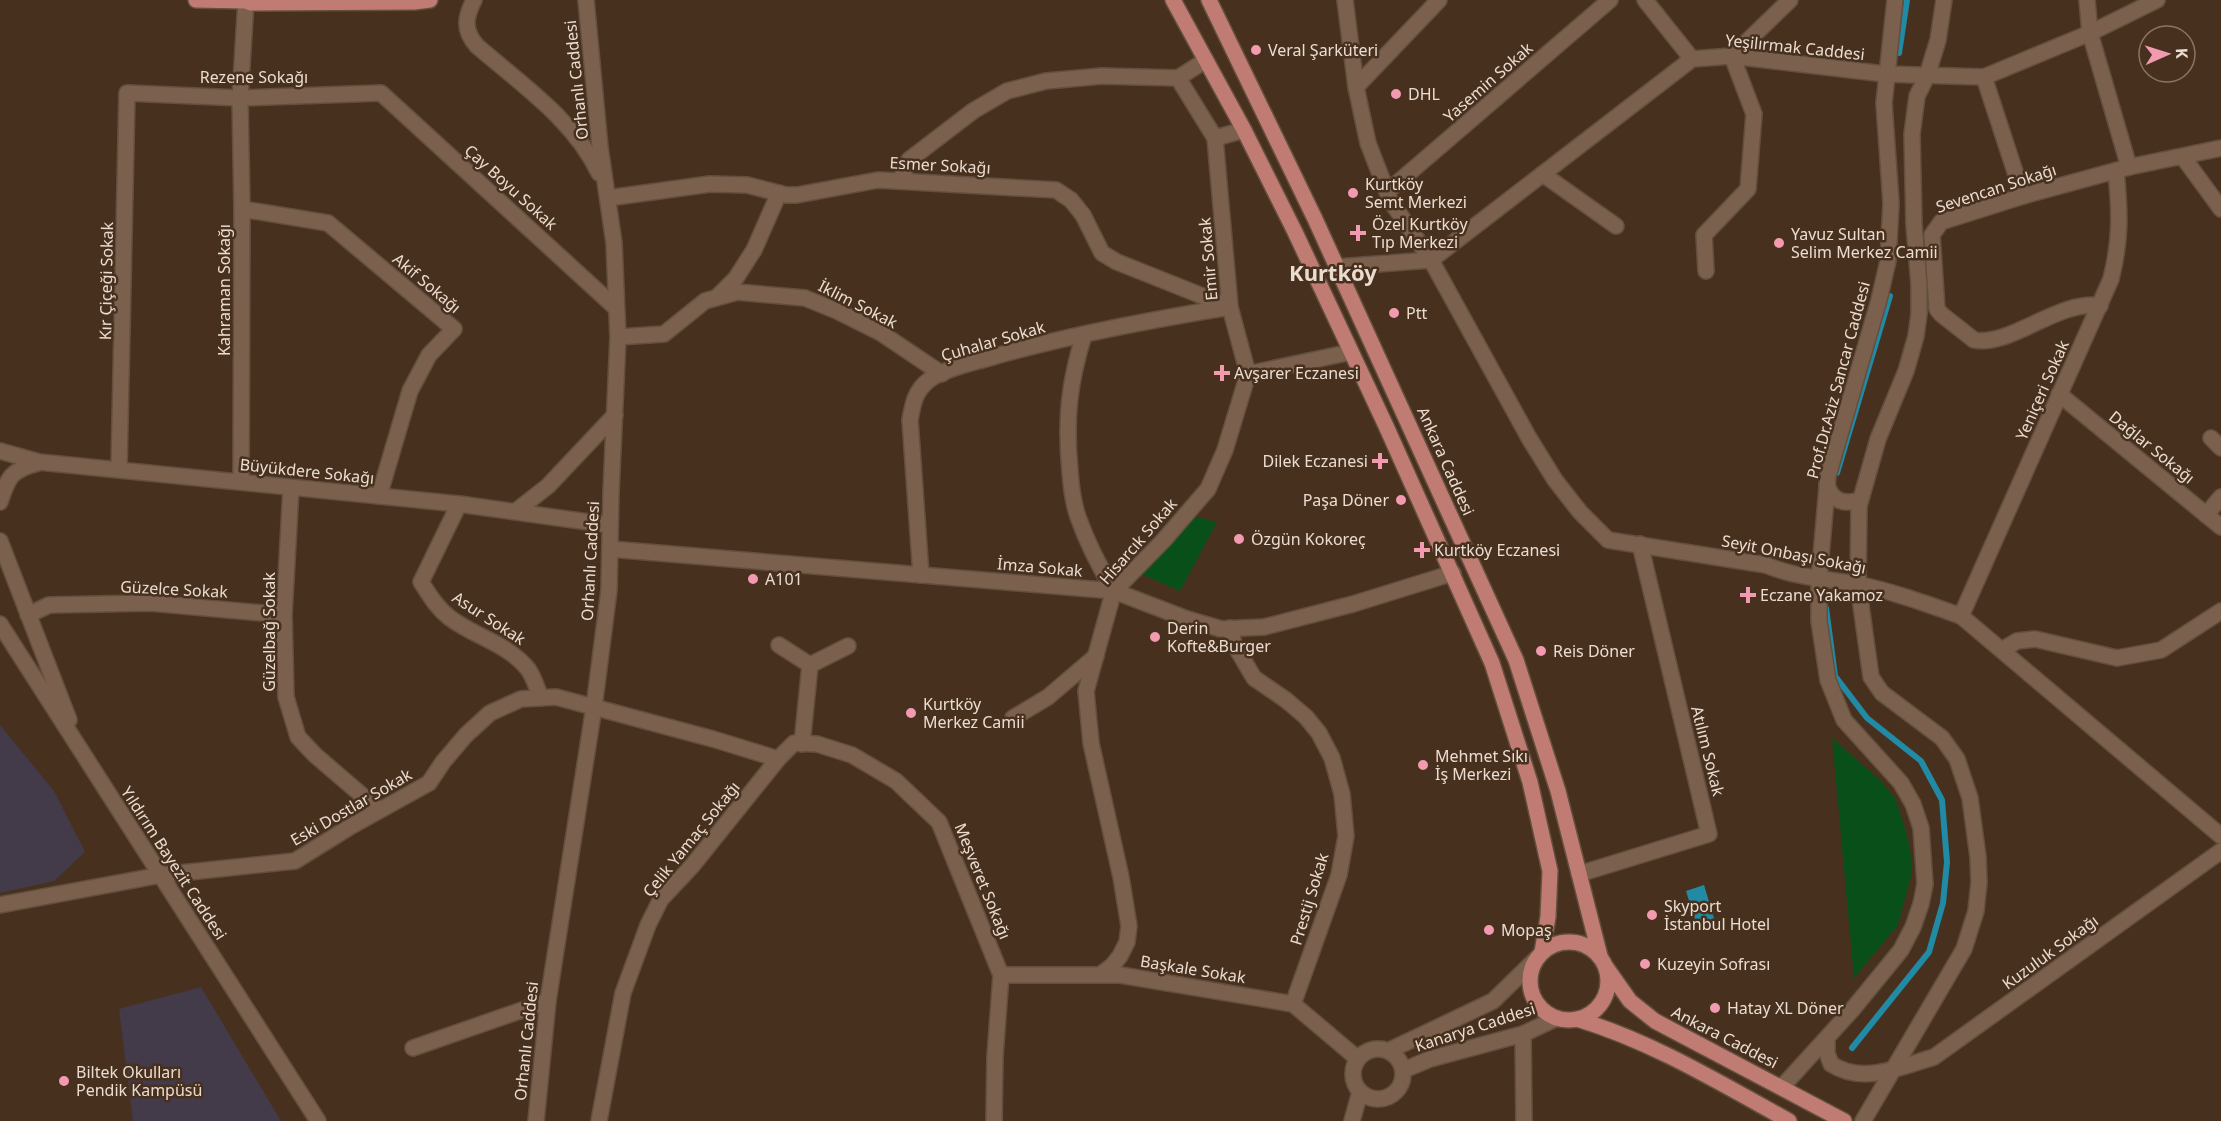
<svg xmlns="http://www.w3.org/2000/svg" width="2221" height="1121" font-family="'Noto Sans',sans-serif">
	<rect width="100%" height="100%" fill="#47311e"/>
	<g fill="#433a4a">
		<polygon points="0,725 54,791 85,852 54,881 0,893"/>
		<polygon points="201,987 281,1121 133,1121 119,1009"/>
	</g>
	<g fill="#094f1a">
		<polygon points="1188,515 1217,522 1180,591 1141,574"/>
		<polygon points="1832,738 1882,782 1896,800 1906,832 1911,856 1911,876 1898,925 1854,978"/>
	</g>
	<polygon fill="#218aa5" points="1704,885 1716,925 1698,930 1686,891"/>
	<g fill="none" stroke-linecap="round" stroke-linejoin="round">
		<g stroke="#218aa5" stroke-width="6">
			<polyline points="1899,53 1907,0"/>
			<polyline points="1837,473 1890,296"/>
			<polyline points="1826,608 1835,676 1867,718 1921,761 1942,800 1947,862 1943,903 1929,952 1852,1048"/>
		</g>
		<g stroke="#624f3f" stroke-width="18">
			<g id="minor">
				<path d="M474,0c-9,18 -11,30 3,46 44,38 97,74 122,127"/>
				<path d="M1345,0l11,87 12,56 22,57 41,60 98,178 26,42 25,32 28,28 158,25c31,13 57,13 90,19 36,7 71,20 105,32l260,220"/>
				<polyline points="1645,0 1692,59"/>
				<polyline points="2087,0 2090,33 2129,167"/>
				<polyline points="1984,77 2023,196"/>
				<polyline points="1178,78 1206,60"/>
				<polyline points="1356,87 1439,0"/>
				<polyline points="1215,138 1230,307 1248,374"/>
				<polyline points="2183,157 2221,209"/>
				<polyline points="1544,175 1616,226"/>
				<polyline points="900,181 909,160 973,111 1007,91 1046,81 1102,76 1178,78 1215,138 1244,130"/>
				<polyline points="1388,191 1610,0"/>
				<polyline points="608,198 710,184 747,185 786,195 797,195 878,180 1056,190 1071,200 1083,215 1102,253 1117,262 1230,307"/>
				<polyline points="242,209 328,223 454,329 429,355 410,391 379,496"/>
				<polyline points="1337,267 1431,260 1692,59 1732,56 1885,74 1984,77 2090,33 2157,0"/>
				<polyline points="1706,271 1704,235 1748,189 1754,114 1732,56 1790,0"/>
				<polyline points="717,297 736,278 754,250 779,193"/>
				<path d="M2100,306c-41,-7 -89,41 -126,34l-33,-26 -4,-5 -5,-74 9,-13 82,-26 106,-29 92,-19"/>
				<path d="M1084,335c-15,47 -19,86 -14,136 1,15 3,31 8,46 9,25 22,51 36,74"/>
				<polyline points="618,337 664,334 705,301 737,292 805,298 837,311 881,333 942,374"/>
				<polyline points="2059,394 2221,527"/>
				<polyline points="2211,438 2221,448"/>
				<polyline points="0,451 39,462 459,504 610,525"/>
				<polyline points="119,469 127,93 240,98 381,93 616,308"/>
				<polyline points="241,482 242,209 240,98 246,0"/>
				<path d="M1827,485c5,16 17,20 33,15"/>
				<polyline points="291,488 284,615 286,697 298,737 315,755 379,810"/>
				<path d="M0,502c8,-25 11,-32 38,-39"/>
				<path d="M459,504l-38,78c9,14 16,26 29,36 25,19 57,25 78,51 6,8 9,20 13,29"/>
				<polyline points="516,511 548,486 615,415"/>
				<polyline points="2206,515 2221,497"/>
				<polyline points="0,541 69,720"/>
				<polyline points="610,549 1114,591 1187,619 1221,629 1264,627 1353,604 1453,573"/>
				<path d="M921,575l-11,-155c3,-17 5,-29 19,-40 14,-11 43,-17 60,-22 79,-23 160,-38 241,-51"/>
				<polyline points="28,615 49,605 150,603 284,615"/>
				<path d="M1961,616l150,-337c10,-40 9,-67 5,-108"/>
				<polyline points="0,624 318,1121"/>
				<polyline points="1230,628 1234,644 1254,678 1286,700 1306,717 1319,733 1332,758 1342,794 1346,836 1339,875 1293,1004"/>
				<polyline points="779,645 810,665 802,744"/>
				<polyline points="2002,650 2017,641 2035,639 2117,658 2161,650 2221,611"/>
				<polyline points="810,665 848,646"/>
				<polyline points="1013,718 1048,697 1096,656"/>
				<polyline points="1579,874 1709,834 1640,544"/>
				<polyline points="0,905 161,875 295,861 348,828 429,783 443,762 466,735 490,713 521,699 556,697 713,739 778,759 794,743 817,744 852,755 896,781 939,822 1001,975 995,1056 994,1121"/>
				<polyline points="1001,975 1120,975 1293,1004 1358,1059"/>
				<polyline points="1100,975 1112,966 1120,956 1127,942 1129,926 1121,877 1091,743 1086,691 1112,597 1114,591 1163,541 1208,489 1225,450 1248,374 1351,352"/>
				<polyline points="1523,1034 1524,1121"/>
				<path d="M1827,1038v15l4,11c32,21 69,3 103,-7l287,-206"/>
				<polyline points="413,1048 548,1001"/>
				<circle cx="1378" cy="1074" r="25"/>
				<polyline points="1388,1051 1493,1001 1536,959"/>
				<polyline points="1404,1070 1430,1059 1523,1034 1557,1018"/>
				<polyline points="1782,1087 1852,1010 1901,950 1913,927 1921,904 1925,884 1921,828 1913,804 1901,783 1844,720 1828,680 1819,621 1819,579 1828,476 1879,300 1888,261 1891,203 1884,103 1895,0"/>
				<polyline points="536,1121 548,1001 594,707 609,590 611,492 618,337 614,243 600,147 586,0"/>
				<polyline points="599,1121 623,993 648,925 661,899 692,866 778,759"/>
				<polyline points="1352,1121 1360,1092"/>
				<polyline points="1863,1121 1964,949 1976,911 1979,882 1978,857 1970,798 1957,759 1942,738 1882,693 1871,677 1858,584 1859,506 1878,439 1906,371 1916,336 1919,314 1919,284 1914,225 1912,134 1917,96 1927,76 1938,40 1944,0"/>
			</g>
		</g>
		<g stroke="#624f3f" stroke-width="18">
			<g id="major">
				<polyline points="196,0 246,1 251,3 414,2 430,0"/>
				<polyline points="1173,0 1244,130 1295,232 1386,426 1492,663 1530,782 1550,871 1548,917 1542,952"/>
				<polyline points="1209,0 1315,219 1516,660 1558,791 1600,956"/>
				<circle cx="1569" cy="981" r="39"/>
				<polyline points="1606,967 1630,1001 1655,1021 1844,1121"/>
				<path d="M1577,1019c76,23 143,64 212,102"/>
			</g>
		</g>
		<use href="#minor" stroke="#7a604d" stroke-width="15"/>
		<use href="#major" stroke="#c07c72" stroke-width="15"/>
	</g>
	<g fill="#f19ab0" stroke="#47311e" stroke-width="2">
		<circle cx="1256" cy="50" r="6"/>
		<circle cx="1396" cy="94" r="6"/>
		<circle cx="1353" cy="193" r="6"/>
		<path d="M1355 224h6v6h6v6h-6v6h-6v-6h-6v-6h6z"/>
		<circle cx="1779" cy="243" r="6"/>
		<circle cx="1394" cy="313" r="6"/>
		<path d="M1219 364h6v6h6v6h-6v6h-6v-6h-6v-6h6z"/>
		<path d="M1377 452h6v6h6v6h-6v6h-6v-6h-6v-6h6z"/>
		<circle cx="1401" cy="500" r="6"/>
		<circle cx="1239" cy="539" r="6"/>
		<path d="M1419 541h6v6h6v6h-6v6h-6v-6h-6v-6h6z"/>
		<circle cx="753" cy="579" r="6"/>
		<path d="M1745 586h6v6h6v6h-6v6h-6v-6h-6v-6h6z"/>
		<circle cx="1155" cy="637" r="6"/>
		<circle cx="1541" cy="651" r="6"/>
		<circle cx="911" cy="713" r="6"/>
		<circle cx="1423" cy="765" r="6"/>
		<circle cx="1652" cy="915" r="6"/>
		<circle cx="1489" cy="930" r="6"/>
		<circle cx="1645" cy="964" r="6"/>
		<circle cx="1715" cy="1008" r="6"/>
		<circle cx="64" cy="1081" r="6"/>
	</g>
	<g text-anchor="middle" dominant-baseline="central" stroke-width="5" stroke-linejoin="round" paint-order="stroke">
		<g font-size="16" fill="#ebdcd1" stroke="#47311e">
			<text transform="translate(1795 47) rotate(6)">Yeşilırmak Caddesi</text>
			<text x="254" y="77">Rezene Sokağı</text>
			<text transform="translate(576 80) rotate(-96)">Orhanlı Caddesi</text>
			<text transform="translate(1488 82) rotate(-41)">Yasemin Sokak</text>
			<text transform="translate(940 165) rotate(3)">Esmer Sokağı</text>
			<text transform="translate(511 187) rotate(42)">Çay Boyu Sokak</text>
			<text transform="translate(1996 188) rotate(-18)">Sevencan Sokağı</text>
			<text transform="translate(1208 259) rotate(-95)">Emir Sokak</text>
			<text transform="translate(106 281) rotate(-89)">Kır Çiçeği Sokak</text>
			<text transform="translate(427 283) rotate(40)">Akif Sokağı</text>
			<text transform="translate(224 290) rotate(-90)">Kahraman Sokağı</text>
			<text transform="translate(858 304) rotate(27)">İklim Sokak</text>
			<text transform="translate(993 341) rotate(-16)">Çuhalar Sokak</text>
			<text transform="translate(1838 380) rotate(-75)">Prof.Dr.Aziz Sancar Caddesi</text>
			<text transform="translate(2042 390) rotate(-66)">Yeniçeri Sokak</text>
			<text transform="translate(2152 447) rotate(39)">Dağlar Sokağı</text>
			<text transform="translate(1446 461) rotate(66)">Ankara Caddesi</text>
			<text transform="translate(307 471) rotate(6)">Büyükdere Sokağı</text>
			<text transform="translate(1138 541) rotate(-49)">Hisarcık Sokak</text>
			<text transform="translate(1794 554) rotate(11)">Seyit Onbaşı Sokağı</text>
			<text transform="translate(590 561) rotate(-87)">Orhanlı Caddesi</text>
			<text transform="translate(1040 567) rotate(5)">İmza Sokak</text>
			<text transform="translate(174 589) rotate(3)">Güzelce Sokak</text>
			<text transform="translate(489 618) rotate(33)">Asur Sokak</text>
			<text transform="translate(269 632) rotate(-90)">Güzelbağ Sokak</text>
			<text transform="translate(1708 751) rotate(76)">Atılım Sokak</text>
			<text transform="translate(351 807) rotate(-30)">Eski Dostlar Sokak</text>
			<text transform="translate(691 839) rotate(-51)">Çelik Yamaç Sokağı</text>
			<text transform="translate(174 863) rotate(57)">Yıldırım Bayezit Caddesi</text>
			<text transform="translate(983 881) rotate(68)">Meşveret Sokağı</text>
			<text transform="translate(1309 899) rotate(-73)">Prestij Sokak</text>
			<text transform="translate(2050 952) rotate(-36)">Kuzuluk Sokağı</text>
			<text transform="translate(1193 969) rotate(9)">Başkale Sokak</text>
			<text transform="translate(1475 1027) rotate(-18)">Kanarya Caddesi</text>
			<text transform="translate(1725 1037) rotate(27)">Ankara Caddesi</text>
			<text transform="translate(526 1041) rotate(-84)">Orhanlı Caddesi</text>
		</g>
		<g font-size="16" fill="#ebdcd1" stroke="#47311e" text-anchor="start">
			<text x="1268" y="50">Veral Şarküteri</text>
			<text x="1408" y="94">DHL</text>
			<text x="1365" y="184">Kurtköy<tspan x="1365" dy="18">Semt Merkezi</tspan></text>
			<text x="1372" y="224">Özel Kurtköy<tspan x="1372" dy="18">Tıp Merkezi</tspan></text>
			<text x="1791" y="234">Yavuz Sultan<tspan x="1791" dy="18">Selim Merkez Camii</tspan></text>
			<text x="1406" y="313">Ptt</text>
			<text x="1234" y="373">Avşarer Eczanesi</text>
			<text x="1368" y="461" text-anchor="end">Dilek Eczanesi</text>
			<text x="1389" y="500" text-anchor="end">Paşa Döner</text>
			<text x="1251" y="539">Özgün Kokoreç</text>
			<text x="1434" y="550">Kurtköy Eczanesi</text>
			<text x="765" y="579">A101</text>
			<text x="1760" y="595">Eczane Yakamoz</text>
			<text x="1167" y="628">Derin<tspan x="1167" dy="18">Kofte&amp;Burger</tspan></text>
			<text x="1553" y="651">Reis Döner</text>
			<text x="923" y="704">Kurtköy<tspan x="923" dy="18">Merkez Camii</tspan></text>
			<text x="1435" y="756">Mehmet Sıkı<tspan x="1435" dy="18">İş Merkezi</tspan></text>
			<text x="1664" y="906">Skyport<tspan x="1664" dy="18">İstanbul Hotel</tspan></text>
			<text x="1501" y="930">Mopaş</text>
			<text x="1657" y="964">Kuzeyin Sofrası</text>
			<text x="1727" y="1008">Hatay XL Döner</text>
			<text x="76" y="1072">Biltek Okulları<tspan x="76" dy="18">Pendik Kampüsü</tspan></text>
		</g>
		<g font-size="22" font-weight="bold" fill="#ebdcd1" stroke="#47311e">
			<text x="1333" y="272">Kurtköy</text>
		</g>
	</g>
	<g transform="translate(2167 54) rotate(87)"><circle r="28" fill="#47311e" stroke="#897566" stroke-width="1.5"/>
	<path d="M0-4.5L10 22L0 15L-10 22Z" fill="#f19ab0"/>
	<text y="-9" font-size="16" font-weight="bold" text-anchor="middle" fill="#ebdcd1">K</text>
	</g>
</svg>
